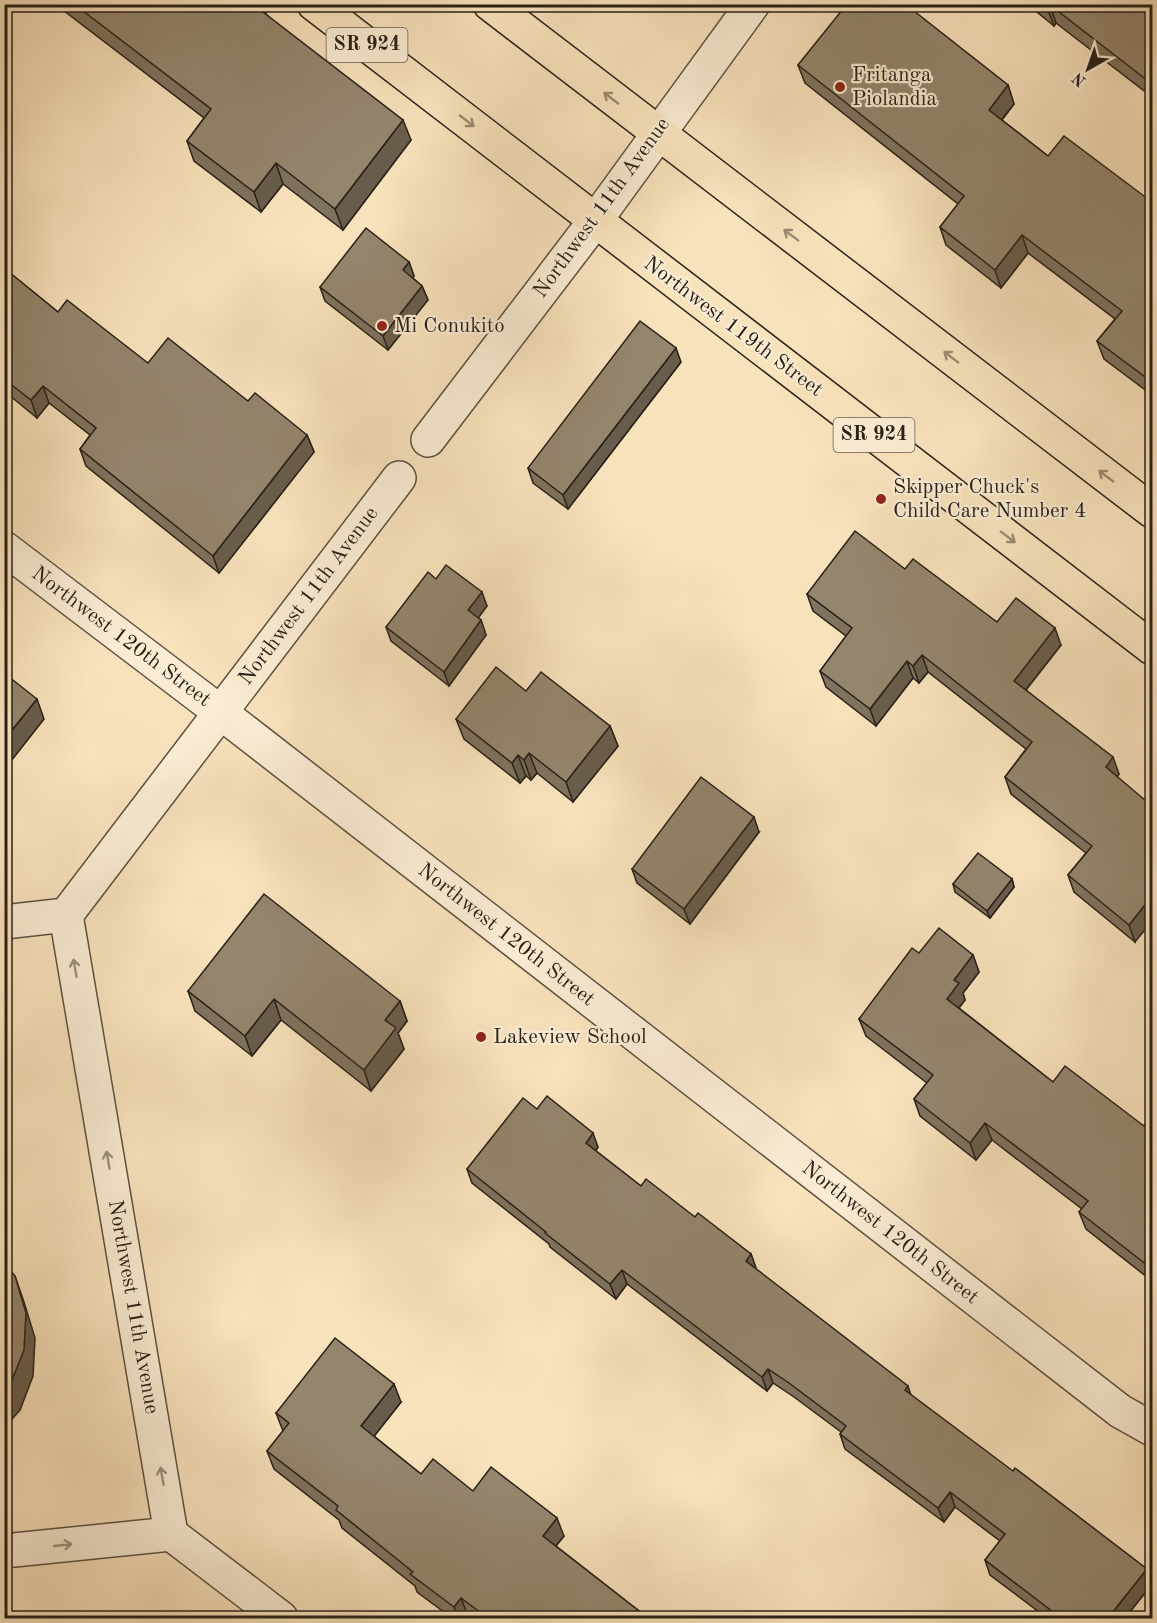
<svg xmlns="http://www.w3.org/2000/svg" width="1157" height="1623" font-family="'Old Standard TT',serif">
	<rect width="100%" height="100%" fill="#f8e2bc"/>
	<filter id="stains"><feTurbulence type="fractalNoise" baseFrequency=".00333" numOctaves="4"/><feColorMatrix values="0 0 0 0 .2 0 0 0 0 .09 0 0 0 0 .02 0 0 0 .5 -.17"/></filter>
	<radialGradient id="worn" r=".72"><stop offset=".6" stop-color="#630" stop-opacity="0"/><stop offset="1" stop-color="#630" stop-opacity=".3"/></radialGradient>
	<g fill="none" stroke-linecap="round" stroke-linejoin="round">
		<g stroke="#5c5040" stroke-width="36">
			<g id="minor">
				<polyline points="428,440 595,221 753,4"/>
				<polyline points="4,548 220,712 1120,1411 1152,1429"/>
				<polyline points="66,915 171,1534"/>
				<polyline points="4,922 66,915 399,478"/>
				<polyline points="171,1534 281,1618"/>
				<polyline points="4,1551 171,1534"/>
			</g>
		</g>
		<g stroke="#282017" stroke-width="36">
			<g id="highway">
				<polyline points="314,4 1152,648"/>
				<polyline points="490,4 1152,511"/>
			</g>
		</g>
		<use href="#minor" stroke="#faecd3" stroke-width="33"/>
		<use href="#highway" stroke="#f8e2bc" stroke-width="33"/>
	</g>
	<g fill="#7f725e" stroke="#282017" stroke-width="1.5">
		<polygon points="55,4 259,4 267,15 411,140 343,230 283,184 261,212 194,161 187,141 204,118"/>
		<polygon points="1027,4 1152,4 1152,97 1056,23 1054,26"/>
		<polygon points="798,65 1008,85 1014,104 1002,120 1048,156 1152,202 1152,395 1104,359 1097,341 1115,319 1028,253 1001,288 946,245 940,227 958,204 805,83"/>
		<polygon points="409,262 414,276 413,278 422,286 428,300 388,350 325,301 320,287"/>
		<polygon points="4,268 58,312 148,363 248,401 307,435 314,452 219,573 86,466 80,449 90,435 49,403 37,418 4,391"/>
		<polygon points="681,362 568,509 533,483 528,468"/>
		<polygon points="905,569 997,622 1061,645 1026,690 1119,774 1117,777 1135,942 1074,892 1068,875 1086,853 1011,794 1005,777 1026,749 928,672 919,683 913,678 876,726 826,687 820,671 846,636 813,611 807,594"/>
		<polygon points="436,579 487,606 478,618 481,620 486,635 449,686 391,641 386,627"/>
		<polygon points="526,691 610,726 618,746 573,802 537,773 531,780 526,776 520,783 464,739 456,719"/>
		<polygon points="759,832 690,924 637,883 632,869"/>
		<polygon points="1012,879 1014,887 990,918 955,892 953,884"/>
		<polygon points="919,953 973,955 979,972 963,993 965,1000 959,1008 1053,1082 1144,1126 1152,1115 1152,1281 1086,1229 1079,1212 1082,1209 992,1140 976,1160 920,1116 914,1099 927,1083 866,1036 859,1019"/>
		<polygon points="188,991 400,1001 407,1021 398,1033 404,1049 371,1091 281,1020 252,1056 195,1011"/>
		<polygon points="537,1109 598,1147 596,1151 641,1186 695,1217 751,1254 756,1269 911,1395 1152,1584 1125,1618 1047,1618 990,1575 985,1560 1000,1541 955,1507 944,1522 845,1449 840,1434 841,1432 794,1397 773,1383 767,1391 627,1284 616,1299 550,1247 549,1244 472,1183 467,1169"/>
		<polygon points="401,1402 374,1436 421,1474 473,1491 564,1536 556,1546 639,1611 642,1618 470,1618 468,1616 466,1618 452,1618 417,1592 415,1586 342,1528 339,1520 274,1469 267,1451 283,1431 276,1413"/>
	</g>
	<g fill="#685d4c" stroke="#282017" stroke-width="1.5">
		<polygon points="27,4 32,4 28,9"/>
		<polygon points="1050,5 1056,23 1054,26 1047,8"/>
		<polygon points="1008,85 1014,104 995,128 989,110"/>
		<polygon points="403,120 411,140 343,230 335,209"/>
		<polygon points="276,163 283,184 261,212 254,192"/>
		<polygon points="1022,235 1028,253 1001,288 995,270"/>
		<polygon points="409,262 414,276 408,285 403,270"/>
		<polygon points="422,286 428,300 388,350 383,336"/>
		<polygon points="676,348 681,362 568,509 563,495"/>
		<polygon points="43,386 49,403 37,418 31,400"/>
		<polygon points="307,435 314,452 219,573 213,556"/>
		<polygon points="482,592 487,606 473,625 468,610"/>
		<polygon points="481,620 486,635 449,686 444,672"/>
		<polygon points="1055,628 1061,645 1020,697 1014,681"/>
		<polygon points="922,655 928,672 919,683 913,666"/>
		<polygon points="907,661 913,678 876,726 870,709"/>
		<polygon points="37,699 44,719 4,770 4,740"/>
		<polygon points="610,726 618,746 573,802 566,782"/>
		<polygon points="529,753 537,773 531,780 524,760"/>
		<polygon points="518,755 526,776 520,783 512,763"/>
		<polygon points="1113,757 1119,774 1112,784 1106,767"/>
		<polygon points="754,817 759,832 690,924 684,909"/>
		<polygon points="1012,879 1014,887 990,918 987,911"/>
		<polygon points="1152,896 1152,921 1135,942 1129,925"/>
		<polygon points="973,955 979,972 963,993 965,1000 953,1015 947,999 954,980"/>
		<polygon points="274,999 281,1020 252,1056 245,1036"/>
		<polygon points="400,1001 407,1021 398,1033 404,1049 371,1091 364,1070 385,1020"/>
		<polygon points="985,1123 992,1140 976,1160 970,1143"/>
		<polygon points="593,1133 598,1147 591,1157 586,1143"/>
		<polygon points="751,1254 756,1268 751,1275 746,1261"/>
		<polygon points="622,1270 627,1284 616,1299 610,1284"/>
		<polygon points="15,1276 24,1302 35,1338 33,1376 20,1410 4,1428 4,1392"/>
		<polygon points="768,1369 773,1383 767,1391 762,1377"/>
		<polygon points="394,1384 401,1402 368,1444 361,1426"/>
		<polygon points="908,1386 913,1401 905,1390"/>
		<polygon points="950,1492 955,1507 944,1522 938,1508"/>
		<polygon points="557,1518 564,1536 549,1554 543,1536"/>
		<polygon points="1147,1569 1152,1584 1125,1618 1108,1618"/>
		<polygon points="461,1598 468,1616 466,1618 458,1618 454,1607"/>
		<polygon points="639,1611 642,1618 634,1618"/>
	</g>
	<g fill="#94856d" stroke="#282017" stroke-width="1.5">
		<polygon points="74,4 259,4 265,9 263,12 403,120 335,209 276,163 254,192 187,141 211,109"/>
		<polygon points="847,4 905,4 1008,85 989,110 1048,156 1064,136 1152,202 1152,382 1097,341 1122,311 1022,235 995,270 940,227 964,196 798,65"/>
		<polygon points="1043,4 1152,4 1152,84 1050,5 1047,8"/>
		<polygon points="366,228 409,262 403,270 422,286 383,336 320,287"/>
		<polygon points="4,268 58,312 67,300 148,363 168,338 248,401 255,393 307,435 213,556 80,449 96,428 43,386 31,400 4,379"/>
		<polygon points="640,321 676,348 563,495 528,468"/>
		<polygon points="855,531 905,569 913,559 997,622 1016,598 1055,628 1014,681 1113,757 1106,767 1152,806 1152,896 1129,925 1068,875 1092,846 1005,777 1032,742 922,655 913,666 907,661 870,709 820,671 852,628 807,594"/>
		<polygon points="446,565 482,592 468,610 481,620 444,672 386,627 428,572 436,579"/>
		<polygon points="496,667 526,691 541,672 610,726 566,782 529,753 524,760 518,755 512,763 456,719"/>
		<polygon points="4,673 37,699 4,740"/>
		<polygon points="701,777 754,817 684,909 632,869"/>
		<polygon points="978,853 1012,879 987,911 953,884"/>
		<polygon points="264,894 400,1001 385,1020 396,1028 364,1070 274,999 245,1036 188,991"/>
		<polygon points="939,928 973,955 954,980 959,983 947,999 1053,1082 1065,1066 1144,1126 1152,1115 1152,1269 1079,1212 1088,1201 985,1123 970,1143 914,1099 933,1075 859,1019 912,948 919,953"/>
		<polygon points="547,1096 593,1133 586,1143 641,1186 646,1179 695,1217 698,1213 751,1254 746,1261 908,1386 905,1390 1013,1471 1015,1468 1147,1569 1108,1618 1061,1618 985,1560 1005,1534 950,1492 938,1508 840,1434 846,1426 789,1383 768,1369 762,1377 622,1270 610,1284 545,1233 546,1232 467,1169 523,1098 537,1109"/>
		<polygon points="4,1262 15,1276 26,1313 24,1350 10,1385 4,1392"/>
		<polygon points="335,1338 394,1384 361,1426 421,1474 433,1459 473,1491 491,1467 557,1518 543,1536 639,1611 634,1618 488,1618 461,1598 454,1607 410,1574 413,1572 336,1510 338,1506 267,1451 289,1423 276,1413"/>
	</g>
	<defs><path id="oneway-shaft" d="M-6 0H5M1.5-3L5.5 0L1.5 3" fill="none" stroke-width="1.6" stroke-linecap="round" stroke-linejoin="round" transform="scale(1.5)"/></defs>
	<g stroke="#9a8b72">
		<use href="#oneway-shaft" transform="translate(611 98) rotate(-142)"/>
		<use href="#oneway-shaft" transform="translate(467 121) rotate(38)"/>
		<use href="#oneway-shaft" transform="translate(791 235) rotate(-143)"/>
		<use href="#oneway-shaft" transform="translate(951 357) rotate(-143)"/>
		<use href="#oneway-shaft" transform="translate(1106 476) rotate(-143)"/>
		<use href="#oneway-shaft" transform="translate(1008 537) rotate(37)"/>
	</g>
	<g stroke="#9c907e">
		<use href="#oneway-shaft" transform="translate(75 968) rotate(-100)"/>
		<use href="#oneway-shaft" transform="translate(108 1160) rotate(-100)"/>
		<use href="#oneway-shaft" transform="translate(162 1476) rotate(-100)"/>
		<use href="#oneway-shaft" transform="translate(63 1545) rotate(-6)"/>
	</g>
	<g fill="#8f2418" stroke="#faecd3" stroke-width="2">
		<circle cx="840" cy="87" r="6"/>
		<circle cx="382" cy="326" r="6"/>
		<circle cx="881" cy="499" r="6"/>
		<circle cx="481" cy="1037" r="6"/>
	</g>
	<g text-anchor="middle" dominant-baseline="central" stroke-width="4.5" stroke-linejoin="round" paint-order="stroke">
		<g fill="#faecd3" stroke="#675d4f" stroke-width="1.5">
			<rect x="326.5" y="28" width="81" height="34" rx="4.5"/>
			<rect x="833.5" y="418" width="81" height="34" rx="4.5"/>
		</g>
		<g font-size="20" font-weight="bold" fill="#282017">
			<text x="367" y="45">SR 924</text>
			<text x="874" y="435">SR 924</text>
		</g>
		<g font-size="21" fill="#282017" stroke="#faecd3" text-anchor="start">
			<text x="852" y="75">Fritanga<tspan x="852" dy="24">Piolandia</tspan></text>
			<text x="394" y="326">Mi Conukito</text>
			<text x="893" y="487">Skipper Chuck's<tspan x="893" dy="24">Child Care Number 4</tspan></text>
			<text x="493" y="1037">Lakeview School</text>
		</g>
		<g font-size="21" fill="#282017" stroke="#faecd3">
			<text transform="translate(602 208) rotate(-54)">Northwest 11th Avenue</text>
			<text transform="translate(733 327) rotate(37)">Northwest 119th Street</text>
			<text transform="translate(309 596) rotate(-53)">Northwest 11th Avenue</text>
			<text transform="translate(121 637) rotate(37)">Northwest 120th Street</text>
			<text transform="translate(506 935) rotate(38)">Northwest 120th Street</text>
			<text transform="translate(890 1233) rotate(38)">Northwest 120th Street</text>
			<text transform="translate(133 1307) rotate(80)">Northwest 11th Avenue</text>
		</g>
	</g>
	<rect width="1157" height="1623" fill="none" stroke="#f8e2bc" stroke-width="24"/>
	<rect x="6" y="6" width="1145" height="1611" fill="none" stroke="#282017" stroke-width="3"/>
	<rect x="12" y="12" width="1133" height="1599" fill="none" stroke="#282017" stroke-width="1.5"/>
	<g transform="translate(1088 69) rotate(220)" stroke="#faecd3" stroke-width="4.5" paint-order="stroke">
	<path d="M0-4.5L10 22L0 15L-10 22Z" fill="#282017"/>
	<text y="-9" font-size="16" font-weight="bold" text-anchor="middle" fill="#282017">N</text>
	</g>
	<rect width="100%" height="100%" filter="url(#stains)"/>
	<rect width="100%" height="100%" fill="url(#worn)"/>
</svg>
